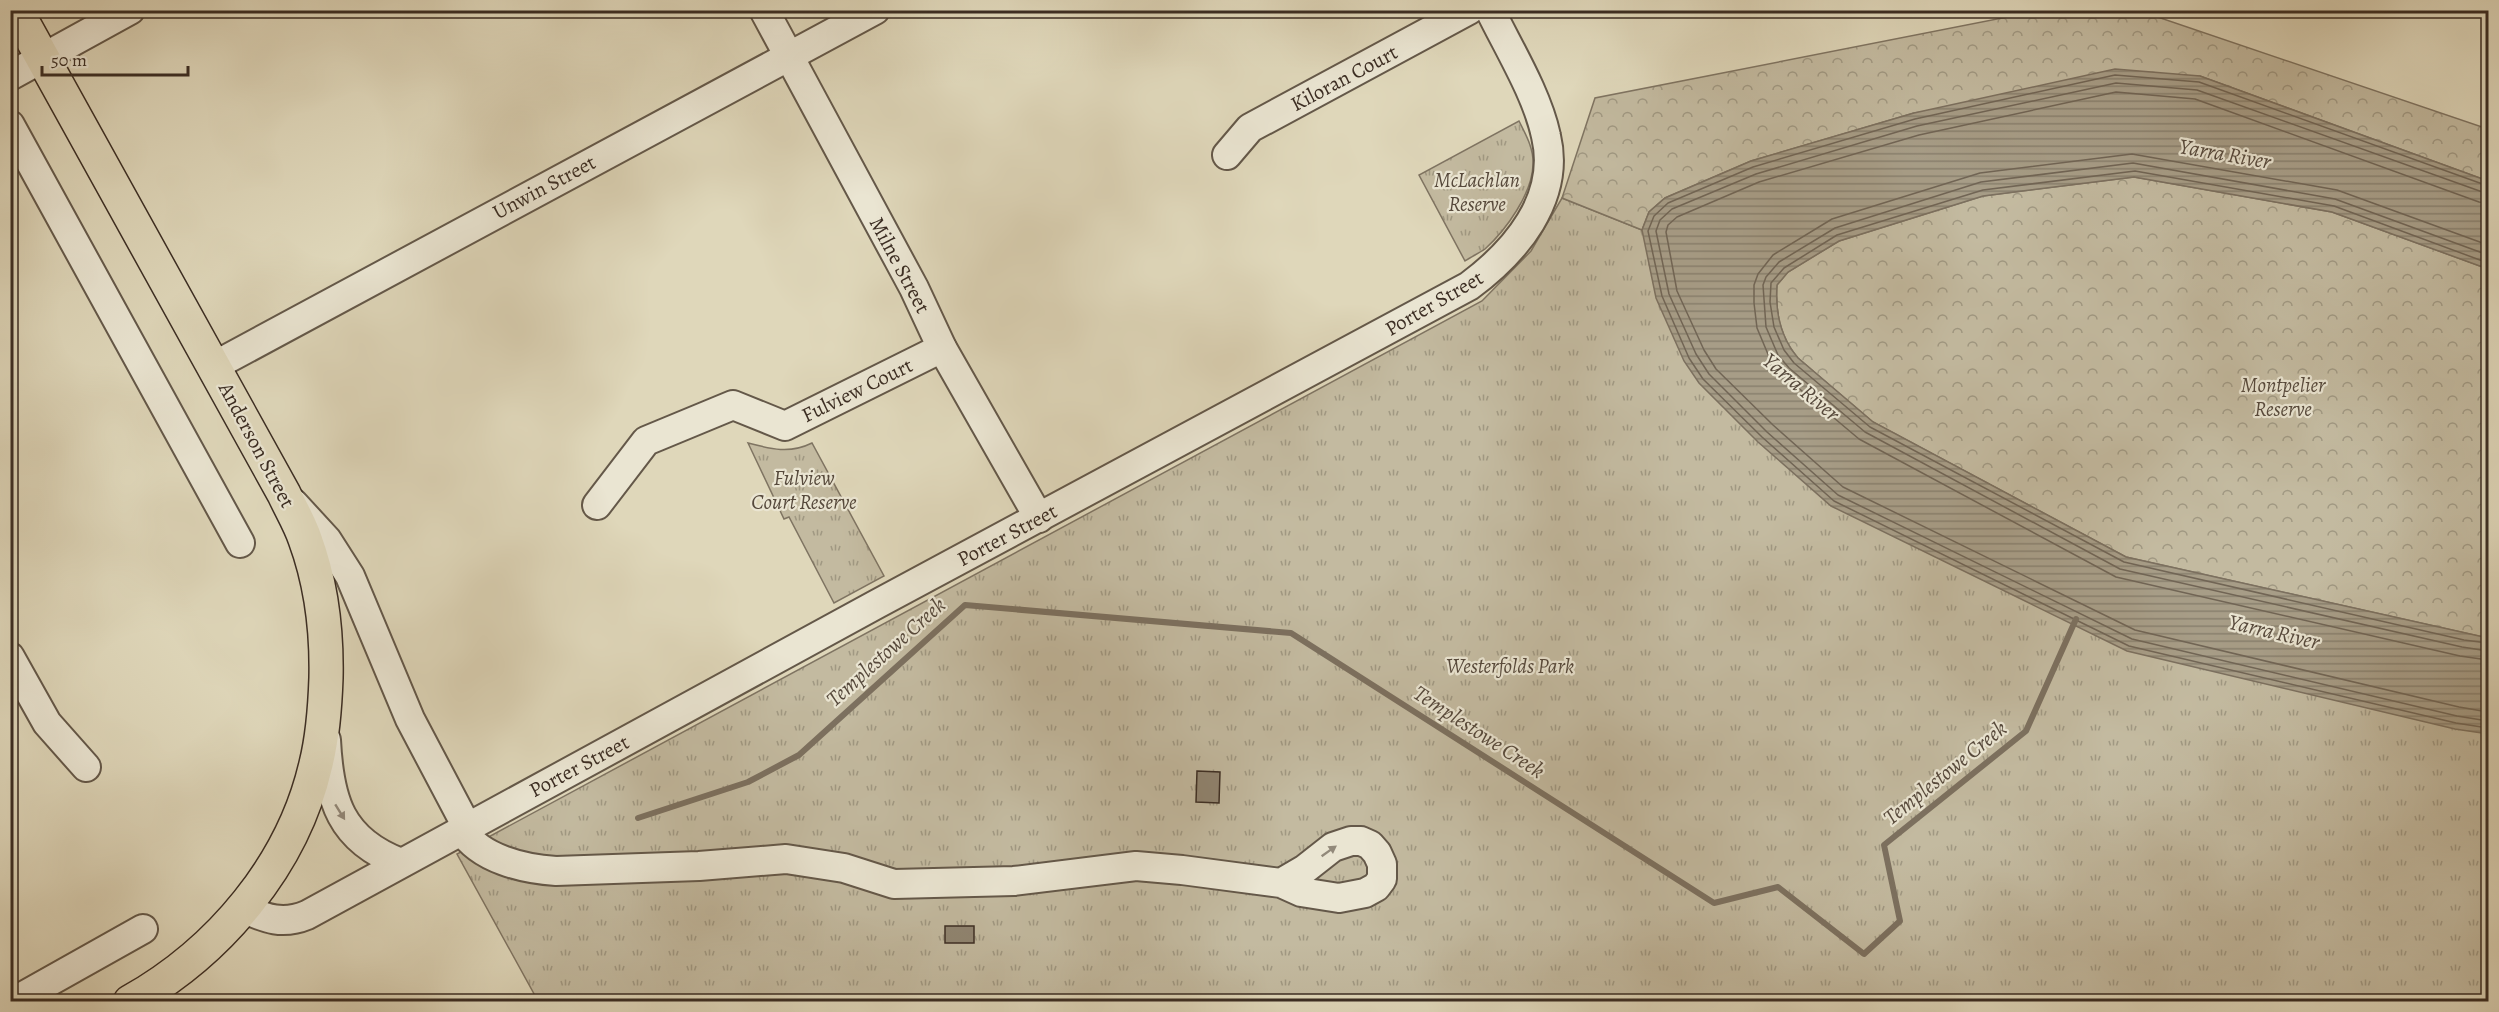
<svg xmlns="http://www.w3.org/2000/svg" width="2499" height="1012" font-family="Alegreya,serif">
	<defs>
		<pattern id="grass-tufts" width="24" height="20" patternUnits="userSpaceOnUse" patternTransform="scale(1.5)"><rect width="24" height="20" fill="#c3baa0"/><path d="M3 7l-1-3M5 7V3M7 7l1-3M15 17l-1-3M17 17v-4M19 17l1-3" fill="none" stroke="#a09882"/></pattern>
		<pattern id="forest-crowns" width="20" height="18" patternUnits="userSpaceOnUse" patternTransform="scale(1.5)"><rect width="20" height="18" fill="#c3baa0"/><path d="M2 6a3 3 0 1 1 6 0M12 15a3 3 0 1 1 6 0" fill="none" stroke="#a09882"/></pattern>
		<pattern id="water-rules" width="6" height="5" patternUnits="userSpaceOnUse" patternTransform="scale(1.5)"><rect width="6" height="5" fill="#a79d87"/><path d="M0 2.5h6" fill="none" stroke="#89806e"/></pattern>
	</defs>
	<rect width="100%" height="100%" fill="#dfd7ba"/>
	<filter id="stains"><feTurbulence type="fractalNoise" baseFrequency=".00333" numOctaves="4"/><feColorMatrix values="0 0 0 0 .2 0 0 0 0 .09 0 0 0 0 .02 0 0 0 .5 -.17"/></filter>
	<radialGradient id="worn" r=".72"><stop offset=".6" stop-color="#630" stop-opacity="0"/><stop offset="1" stop-color="#630" stop-opacity=".3"/></radialGradient>
	<g fill="url(#grass-tufts)" stroke="#7f7462" stroke-width="1.5">
		<path d="M1519,121c7,14 15,28 14,44 -1,29 -27,65 -48,84 -6,4 -14,8 -20,12l-46,-86z"/>
		<polygon points="1562,198 1642,230 1643,233 2488,730 2488,1001 538,1001 457,854 1482,301 1531,251"/>
		<path d="M748,443c23,6 42,11 64,0l72,133 -50,27 -45,-86 -5,2z"/>
	</g>
	<g fill="url(#forest-crowns)" stroke="#7f7462" stroke-width="1.5">
		<polygon points="2038,11 2140,11 2488,129 2488,181 2200,76 1914,113 1751,161 1665,198 1649,212 1642,230 1562,198 1595,98"/>
		<path d="M2134,177l198,35 156,57v369l-362,-81 -253,-135 -75,-64c-18,-21 -23,-45 -21,-73l11,-13 51,-31 144,-45z"/>
	</g>
	<path fill="url(#water-rules)" stroke="#7c705f" stroke-width="1.5" d="M2115,69l85,7 288,105v88l-156,-57 -198,-35 -151,19 -144,45 -51,31 -11,13c-2,28 3,52 21,73l75,64 253,135 362,81v96l-33,-5 -328,-78 -296,-145 -73,-64 -59,-59 -15,-22 -28,-63 -14,-68 7,-18 16,-14 86,-37 163,-48z"/>
	<g fill="none" stroke-linecap="round" stroke-linejoin="round">
		<g stroke="#716555" stroke-width="1.5">
			<polyline points="2488,186 2199,82 2115,75 1915,119 1753,167 1668,203 1654,216 1648,231 1662,296 1689,358 1703,379 1762,437 1834,501 2129,646 2456,723 2488,728"/>
			<polyline points="2488,194 2197,90 2116,83 1917,126 1756,174 1672,209 1660,220 1656,231 1669,294 1696,354 1709,374 1767,432 1838,495 2132,639 2457,716 2488,721"/>
			<polyline points="2488,203 2479,202 2195,99 2116,92 1919,135 1759,182 1677,217 1668,225 1666,232 1677,291 1704,350 1716,369 1773,425 1843,487 2135,630 2459,707 2488,712"/>
			<polyline points="2488,245 2337,190 2132,154 1980,173 1832,219 1773,255 1758,274 1754,285 1754,303 1757,328 1770,359 1783,375 1859,439 2116,577 2460,656 2488,660"/>
			<polyline points="2488,255 2335,199 2133,163 1981,182 1835,228 1779,262 1766,277 1763,285 1766,327 1778,355 1789,368 1865,432 2120,569 2462,647 2488,651"/>
			<polyline points="2488,263 2334,206 2135,171 1983,190 1837,235 1784,268 1771,283 1770,302 1774,327 1784,350 1794,363 1870,427 2124,562 2464,640 2488,643"/>
		</g>
		<polyline stroke="#7c705f" stroke-width="6" points="638,818 748,782 799,755 965,605 1291,633 1714,903 1778,887 1864,954 1900,921 1884,845 2026,731 2076,619"/>
	</g>
	<g fill="#908572" stroke="#3b2d23" stroke-width="1.5">
		<polygon points="1197,771 1220,772 1219,803 1196,802"/>
		<rect x="945" y="926" width="29" height="17"/>
	</g>
	<g fill="none" stroke-linecap="round" stroke-linejoin="round">
		<g stroke="#645849" stroke-width="32">
			<g id="minor">
				<polyline points="764,10 914,288 942,348 1039,518"/>
				<polyline points="10,76 130,10"/>
				<polyline points="10,125 240,543"/>
				<polyline points="1227,155 1250,128 1469,10"/>
				<polyline points="214,366 875,10"/>
				<polyline points="293,503 327,540 350,576 410,719 467,827"/>
				<polyline points="597,505 646,441 733,405 785,426 942,348"/>
				<polyline points="10,657 47,723 86,767"/>
				<path d="M326,740c3,60 14,100 75,123"/>
				<path d="M462,830c18,29 62,39 94,41l143,-5 87,-7 58,9 50,16 120,-3 122,-15 46,4 99,13 20,9 38,6 26,-5 11,-6 6,-8v-15l-5,-11 -7,-8 -9,-4h-10l-18,6 -28,22 -24,14"/>
				<path d="M243,908c23,11 40,17 64,7l570,-311 592,-318c46,-34 92,-87 77,-150 -9,-42 -37,-87 -56,-126"/>
				<polyline points="13,1002 143,929"/>
			</g>
		</g>
		<g stroke="#3b2d23" stroke-width="36">
			<path id="major" d="M16,10l268,484c7,15 16,30 21,45 17,46 22,92 21,139 -1,29 -3,58 -10,86 -23,101 -97,188 -186,238"/>
		</g>
		<use href="#minor" stroke="#eae5d2" stroke-width="28"/>
		<use href="#major" stroke="#dfd7ba" stroke-width="33"/>
	</g>
	<defs><path id="oneway-solid" d="M-6-.8H1V-3.2L6.5 0L1 3.2V.8H-6Z" transform="scale(1.5)"/></defs>
	<g fill="#92897a">
		<use href="#oneway-solid" transform="translate(340 812) rotate(58)"/>
		<use href="#oneway-solid" transform="translate(1329 851) rotate(-35)"/>
	</g>
	<g text-anchor="middle" dominant-baseline="central" stroke-width="4.5" stroke-linejoin="round" paint-order="stroke">
		<g font-size="21" fill="#3b2d23" stroke="#eae5d2">
			<text transform="translate(1344 78) rotate(-28)">Kiloran Court</text>
			<text transform="translate(544 187) rotate(-28)">Unwin Street</text>
			<text transform="translate(900 265) rotate(62)">Milne Street</text>
			<text transform="translate(1434 303) rotate(-30)">Porter Street</text>
			<text transform="translate(857 390) rotate(-26)">Fulview Court</text>
			<text transform="translate(257 445) rotate(62)">Anderson Street</text>
			<text transform="translate(1007 535) rotate(-28)">Porter Street</text>
			<text transform="translate(579 766) rotate(-28)">Porter Street</text>
		</g>
		<g font-size="21" font-style="italic" fill="#56493c" stroke="#eae5d2">
			<text x="1477" y="180">McLachlan<tspan x="1477" dy="24">Reserve</tspan></text>
			<text x="2283" y="385">Montpelier<tspan x="2283" dy="24">Reserve</tspan></text>
			<text x="804" y="478">Fulview<tspan x="804" dy="24">Court Reserve</tspan></text>
			<text x="1510" y="666">Westerfolds Park</text>
		</g>
		<g font-size="22" font-style="italic" fill="#56493c" stroke="#eae5d2">
			<text transform="translate(2225 154) rotate(10)">Yarra River</text>
			<text transform="translate(1801 387) rotate(40)">Yarra River</text>
			<text transform="translate(2274 632) rotate(13)">Yarra River</text>
			<text transform="translate(886 652) rotate(-42)">Templestowe Creek</text>
			<text transform="translate(1479 732) rotate(33)">Templestowe Creek</text>
			<text transform="translate(1945 773) rotate(-39)">Templestowe Creek</text>
		</g>
	</g>
	<rect width="2499" height="1012" fill="none" stroke="#dfd7ba" stroke-width="36"/>
	<rect x="12" y="12" width="2475" height="988" fill="none" stroke="#3b2d23" stroke-width="3"/>
	<rect x="18" y="18" width="2463" height="976" fill="none" stroke="#3b2d23" stroke-width="1.5"/>
	<path d="M42 66v9h146v-9" fill="none" stroke="#3b2d23" stroke-width="3"/>
	<text x="51" y="66" font-size="18" fill="#3b2d23" stroke="#eae5d2" stroke-width="4.5" paint-order="stroke">50 m</text>
	<rect width="100%" height="100%" filter="url(#stains)"/>
	<rect width="100%" height="100%" fill="url(#worn)"/>
</svg>
